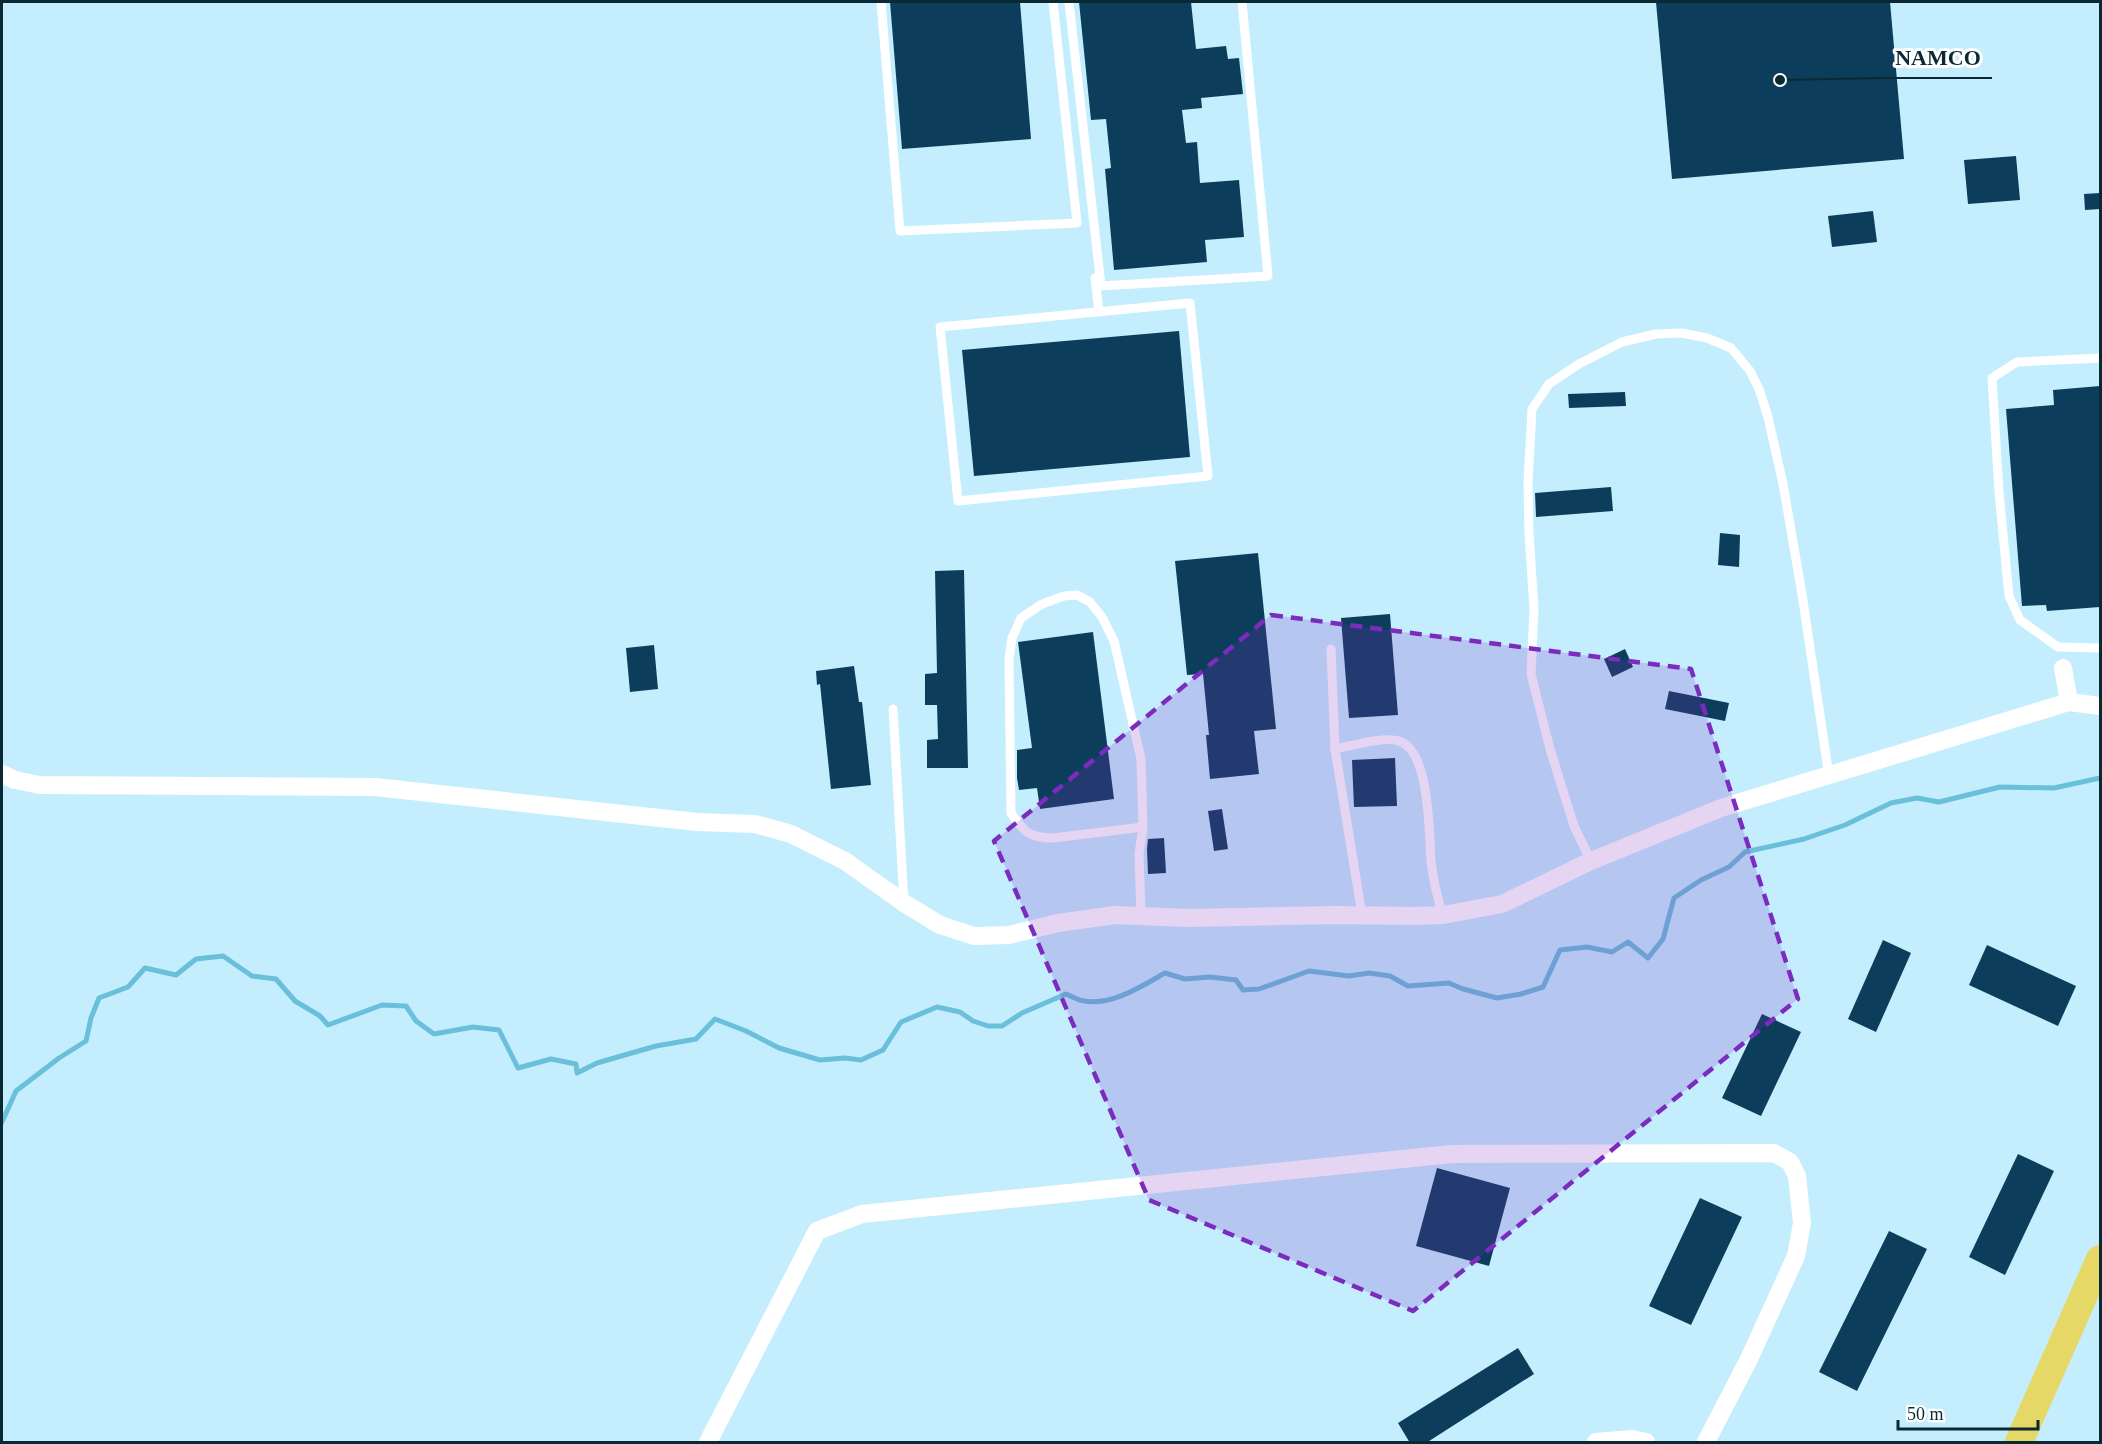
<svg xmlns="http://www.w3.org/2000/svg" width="2102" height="1444" font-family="'Times New Roman',serif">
	<rect width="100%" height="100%" fill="#c4eefd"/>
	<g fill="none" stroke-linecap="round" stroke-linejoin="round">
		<path stroke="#6abfda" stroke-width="5" d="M2,1122l14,-31 43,-33 27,-17 5,-23 8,-20 29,-11 17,-19 31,7 20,-16 27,-3 29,20 24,3 19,22 25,15 8,9 54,-20 24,1 10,15 18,13 39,-7 26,3 19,38 33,-9 25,5 1,9 20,-10 59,-17 40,-7 19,-20 31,12 33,17 41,12 25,-2 16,2 22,-10 18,-28 36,-15 23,5 13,9 15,5h14l20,-13 44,-19c5,2 12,6 18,7 28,5 58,-15 81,-28l20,6 25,-2 26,3 7,10 16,-1 50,-18 40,5 20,-3 21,3 18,10 41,-3 14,6 34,9 24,-4 22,-7 17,-37 27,-3 25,5 16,-10 20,16 15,-19 11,-41 27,-18 28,-13 16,-15 59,-13 41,-14 46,-22 26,-5 22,4 61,-15 54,1 46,-10"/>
	</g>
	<g fill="#0c3e5c">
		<polygon points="890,2 1020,2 1031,139 902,149"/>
		<polygon points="1079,2 1191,2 1196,49 1226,46 1228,59 1239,58 1243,94 1201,98 1202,108 1182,110 1186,143 1197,142 1200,183 1239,180 1244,237 1205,240 1207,262 1114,270 1105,169 1111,168 1106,119 1091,120"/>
		<polygon points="1656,2 1890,2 1904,159 1672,179"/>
		<polygon points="2016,156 2020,200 1968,204 1964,160"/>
		<polygon points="2100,193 2100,209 2085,210 2084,194"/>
		<polygon points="1873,211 1877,242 1832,247 1828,216"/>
		<polygon points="1179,331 1190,457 974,476 962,350"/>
		<polygon points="2100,386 2100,607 2047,611 2046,605 2022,606 2006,409 2054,405 2053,390"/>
		<polygon points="1625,392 1626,406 1569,408 1568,394"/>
		<polygon points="1611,487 1613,511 1536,517 1535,493"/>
		<polygon points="1720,533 1740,535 1739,567 1718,565"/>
		<polygon points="1258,553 1276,729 1254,731 1259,774 1210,779 1206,735 1209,735 1203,674 1187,675 1175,561"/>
		<polygon points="964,570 968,768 927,768 927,740 938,739 937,705 925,705 925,674 937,673 935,571"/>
		<polygon points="1390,614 1398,715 1349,718 1341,618"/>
		<polygon points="1093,632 1114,799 1040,809 1037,788 1019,790 1017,778 1017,750 1032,748 1018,642"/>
		<polygon points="654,645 658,689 630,692 626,648"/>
		<polygon points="1625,649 1633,667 1612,677 1604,659"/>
		<polygon points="854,666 859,702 862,702 871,785 831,789 820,684 817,685 816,671"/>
		<polygon points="1669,691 1729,703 1725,721 1665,709"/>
		<polygon points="1395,758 1397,806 1354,807 1352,760"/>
		<polygon points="1222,809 1228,849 1214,851 1208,811"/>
		<polygon points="1164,838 1166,873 1148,874 1147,849 1148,839"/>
		<polygon points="1883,940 1911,953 1876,1032 1848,1019"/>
		<polygon points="1987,945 2076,986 2058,1026 1969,985"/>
		<polygon points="1762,1014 1801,1032 1761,1116 1722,1098"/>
		<polygon points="2018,1154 2054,1171 2005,1275 1969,1257"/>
		<polygon points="1437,1168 1510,1188 1489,1266 1416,1246"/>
		<polygon points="1700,1198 1742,1217 1691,1325 1649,1306"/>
		<polygon points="1889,1231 1927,1249 1857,1391 1819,1372"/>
		<polygon points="1518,1348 1534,1374 1426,1443 1410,1443 1398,1423"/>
	</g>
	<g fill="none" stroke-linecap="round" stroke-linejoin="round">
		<g stroke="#fff" stroke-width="9">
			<polyline points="881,2 900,231 1077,223 1053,2"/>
			<polyline points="1069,2 1101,286 1268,276 1242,2"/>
			<polyline points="1095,278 1099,312"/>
			<polygon points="1190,303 1208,476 958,501 940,327"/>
			<polyline points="2100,358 2017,362 1992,378 1999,492 2009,596 2020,620 2058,647 2100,648"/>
			<polyline points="1331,649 1335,749 1362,915"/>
			<polyline points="893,709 904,903"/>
			<path d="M1335,749c16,-3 49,-13 64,-8 31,9 30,93 32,120 2,18 6,36 12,54"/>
			<polyline points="1591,861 1574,826 1550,749 1531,674 1534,609 1529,534 1528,482 1532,409 1549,384 1579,364 1622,342 1656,334 1682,333 1707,338 1731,348 1750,371 1759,389 1768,417 1783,484 1802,594 1829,776"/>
			<path d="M1141,916l-2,-62 4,-27 -2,-68 -27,-118 -12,-24 -12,-15 -13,-7 -13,1 -22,8 -21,14 -9,20 -3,21 2,154c13,19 18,25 42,25l90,-11"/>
		</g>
		<g stroke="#fff" stroke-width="18">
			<polyline points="2063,668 2069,702"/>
			<polyline points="2,774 15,780 40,785 375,787 697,822 755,824 791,834 845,861 904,903 940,925 974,936 1009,935 1058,923 1115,915 1189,918 1336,915 1415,916 1443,915 1502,904 1591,861 1721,808 2069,702 2100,706"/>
			<polyline points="708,1442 817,1231 862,1214 1452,1154 1774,1153 1790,1162 1797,1176 1802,1223 1796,1256 1749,1359 1706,1442"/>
			<polyline points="1596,1442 1632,1439 1646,1442"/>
		</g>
		<polyline stroke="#e5d867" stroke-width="28" points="2019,1442 2100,1259"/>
	</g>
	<path fill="#7b2cbf" fill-opacity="0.2" stroke="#7b2cbf" stroke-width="4.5" stroke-dasharray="12 8" stroke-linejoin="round" d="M1271,615l420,54 107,330 -385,312 -264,-111 -155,-359z"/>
	<path fill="none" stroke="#0a2932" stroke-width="2" d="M1780 80L1883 78H1992"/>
	<circle fill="#0a2932" stroke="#fff" stroke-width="2" cx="1780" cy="80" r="6"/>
	<g font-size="22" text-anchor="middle" font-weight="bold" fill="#0a2932" stroke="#fff" stroke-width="6" stroke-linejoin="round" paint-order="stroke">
		<text x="1938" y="65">NAMCO</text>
	</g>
	<rect width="2102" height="1444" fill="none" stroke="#0a2932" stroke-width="6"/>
	<path d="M1898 1420v9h140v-9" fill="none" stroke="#0a2932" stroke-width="3"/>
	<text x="1907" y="1420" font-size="18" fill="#0a2932" stroke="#ffffff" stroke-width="4.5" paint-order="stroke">50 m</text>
</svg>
